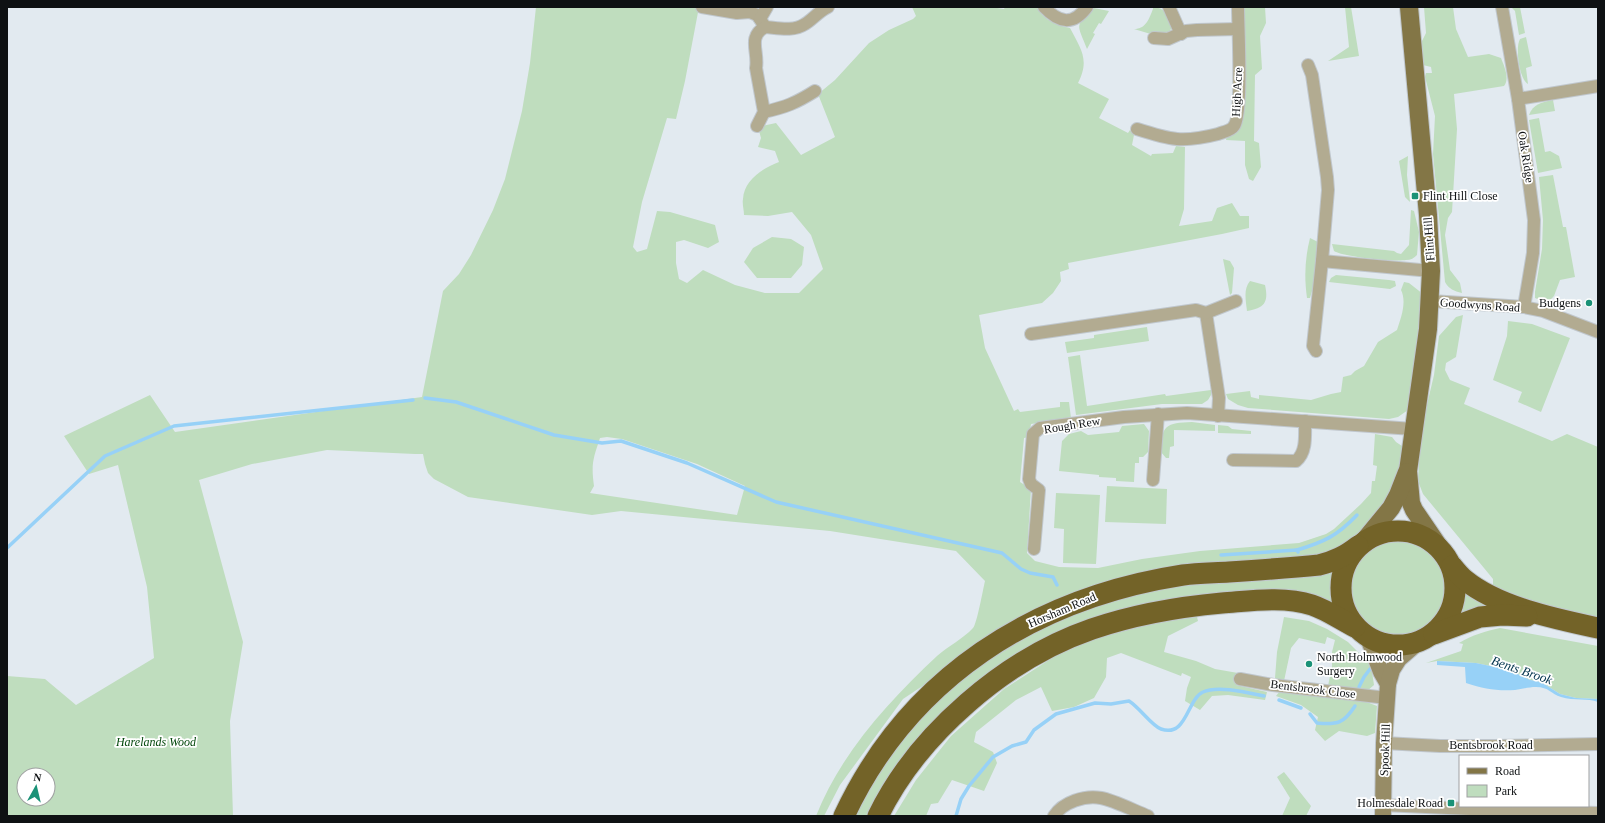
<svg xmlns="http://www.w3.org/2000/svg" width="1605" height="823" font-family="'Times New Roman',serif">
	<rect width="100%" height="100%" fill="#e2eaf0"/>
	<g fill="#bfddbe" fill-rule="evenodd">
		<path d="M536,7h163l-14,74 -9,38 -9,-1 -25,84 -9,45 4,5 10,-3 10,-38 13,1 45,13 4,17 -11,6 -24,-8 -8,2v21l3,16 8,4 16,-13 32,15 30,8h34l24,-24 -12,-34 -19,-23 -24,4 -24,-1c0,-5 -2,-11 -1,-16 1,-19 20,-31 36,-37l-4,-11 -17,-4 3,-9 -3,-11 18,-4 25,32 34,-18 -17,-43 17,-14 34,-37 20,-13 24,-11 3,-3 -4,-9h78l14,2 1,-2h32c5,12 21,19 33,21 11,21 20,32 8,55l31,16 -10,19 29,15 2,-3 4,5 -2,10 19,11 1,-2 21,-1 3,-7 9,1 -1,62 -5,17 33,-5 5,-13 15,-5 8,13h9v12l-27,6 -154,29 1,6 -9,3 1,9 -8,12 -11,10 -63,12 6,33 29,63 4,-2 2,3 40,-5v-5h9l2,16 -40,6 -2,13 -5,1 -4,44 11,7 -4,64 8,8 24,6 39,1 44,-9 58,-8 99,-8 27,-9 8,-5 27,-25 10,-11 1,-12h3l2,-15 -4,-1 2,-31 17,3 4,5 9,6c-5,23 -8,37 -23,56l2,3 -35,37 -12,11 -178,19 -196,85 -4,-4 -26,24 -30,20 -63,86 -16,31h-8c25,-63 72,-114 121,-160 11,-10 26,-17 36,-28 4,-4 10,-39 12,-47l-29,-30 -126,-20 -209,-20 -29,4 -124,-18 -34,-18 -6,-6 -3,-9 -2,-10h-8l-88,-4 -75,14 -53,16 44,162 -13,79 3,95h-226v-140l38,3 31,26 78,-47 -7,-71 -29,-122 -29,9 -25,-38 86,-41 25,37 247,-35 21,-106 16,-17 12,-19 22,-45 12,-31 17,-68 8,-48zM607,437l15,2 75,25 48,22 -8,29 -147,-22 4,-7c-3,-22 -1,-27 6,-48zM24,775h24v24h-24z"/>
		<path d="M1153,7c13,0 25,16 15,27l-14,1 -20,-6c12,0 15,-10 19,-20z"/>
		<polygon points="1245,7 1265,7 1266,23 1260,36 1262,69 1255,75 1254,141 1259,143 1261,167 1253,181 1249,179 1245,165 1245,141 1226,140 1227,135 1236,130"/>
		<polygon points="1345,7 1351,7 1359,56 1328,61 1349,47"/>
		<path d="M1424,7h29l3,22 12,28 21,-3 12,4c3,8 9,20 3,28l-50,8 3,35 -5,83 -4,6 -3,17 5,35 10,13 2,10c-8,-2 -13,-4 -17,-11l-12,-128 2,-38 -10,-39 1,-4h6l-1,-6 -8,-2 -2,-22 5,-10z"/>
		<polygon points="1511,7 1520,7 1525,33 1519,35 1515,11"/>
		<path d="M1094,8l15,3 -8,13 -2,-1 -6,10 2,1 -8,15c-10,-26 -13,-22 7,-41z"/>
		<path d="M1526,37l6,29 -6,2 2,16c-9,-5 -13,-37 -8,-45z"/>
		<path d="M1553,100l2,11 -26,4c4,-11 13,-13 24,-15z"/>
		<polygon points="1539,118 1545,152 1550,151 1559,156 1562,168 1538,173 1529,120"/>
		<polygon points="1408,156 1407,175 1410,202 1405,197 1399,161"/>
		<polygon points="1553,175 1563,227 1566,227 1575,277 1560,280 1554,296 1547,303 1535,298 1535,292 1542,249 1543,220 1539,177"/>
		<path d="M1411,210l3,1 5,21 -2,23c-3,3 -6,5 -11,5 -13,2 -62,-3 -72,-9l-2,-7 62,7 3,2 4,1 8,-9z"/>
		<polygon points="772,237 791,239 804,247 802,265 791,278 757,278 744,262 753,248"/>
		<path d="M1310,238l8,4 -4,42 -4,14h-3c-3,-21 -2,-40 3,-60z"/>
		<polygon points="1223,259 1230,261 1234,268 1232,293 1230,295"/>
		<polygon points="1336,275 1389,280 1395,281 1396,286 1390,289 1329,282 1331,278"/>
		<path d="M1250,281l15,4c4,18 -1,23 -18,26 -1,-10 -4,-22 3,-30z"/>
		<path d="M1404,282l5,1 14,11 -2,29 -13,87 -10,7 -9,2 -141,-11 -10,-3 -10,-6 -2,-5 24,-3 1,6 8,2v-4l52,5 20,-6 10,-2 2,-15 8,-2 4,-4 9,-5 14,-24 19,-12c4,-12 10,-28 4,-40z"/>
		<polygon points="1463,315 1456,357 1446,363 1445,370 1450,380 1470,388 1464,404 1552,441 1567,434 1598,447 1598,621 1537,606 1493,587 1493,579 1484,568 1423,494 1418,481 1421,430 1434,375 1439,336 1456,317"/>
		<polygon points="1508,321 1532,324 1570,338 1541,412 1518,402 1522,392 1493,380 1507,336"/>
		<polygon points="1147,327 1149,341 1067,353 1065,342 1094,338 1094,335"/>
		<polygon points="1080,355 1087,406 1165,394 1166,396 1211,390 1211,395 1208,400 1202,404 1162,404 1076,415 1068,357"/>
		<path d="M1192,422l23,3v6l-41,-1v16l-4,1 -1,11h-3l-5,-6c0,-27 5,-29 31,-30z"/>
		<polygon points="1144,424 1149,431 1148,452 1143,457 1139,457 1139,463 1135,463 1134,482 1116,481 1116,478 1099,477 1099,475 1059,471 1062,441 1069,434 1081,431 1088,435 1119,432 1122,426"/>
		<polygon points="1218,425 1228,426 1232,429 1251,431 1251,434 1218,433"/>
		<polygon points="1107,486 1167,489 1166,524 1105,522"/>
		<polygon points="1056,493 1100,495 1096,564 1063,563 1064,529 1054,528"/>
		<circle cx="1398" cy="588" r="47"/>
		<path d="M1337,567c-5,15 -5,26 -1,41l-132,-10 -192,62 -142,156h-18l50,-80 71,-69 74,-45 116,-36z"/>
		<polygon points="1464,589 1495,605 1456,619 1463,599"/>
		<polygon points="1197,617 1198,621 1168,636 1164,652 1196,661 1215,669 1238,673 1236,685 1267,692 1265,700 1228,695 1212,696 1200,710 1185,701 1187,688 1191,677 1182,673 1181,676 1121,653 1107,658 1106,677 1094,698 1074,707 1052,711 1041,687 1016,700 976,732 974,742 993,752 997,763 984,791 952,780 938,803 931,804 926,816 894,816 916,780 951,736 1004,689 1055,656 1096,638 1161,621"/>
		<polygon points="1284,617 1309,621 1327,629 1348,642 1371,665 1374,685 1367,691 1328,686 1332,666 1332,652 1335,640 1327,637 1325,644 1299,638 1291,648 1284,681 1275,678 1277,652"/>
		<path d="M1500,628l98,18v53l-22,-1 -16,-4 -19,-12 -11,-2 -21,-10 -33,-7 -39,-2 -11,2 35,-12 2,-7 -4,-1c13,-8 27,-12 41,-15z"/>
		<polygon points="1280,691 1364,701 1377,706 1375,733 1367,736 1339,731 1325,741 1315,730 1318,717 1301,705 1276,696"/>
		<polygon points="1284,772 1311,806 1306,816 1282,816 1290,798 1277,777"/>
	</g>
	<path fill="#97d1f7" d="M1437,661l39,2 33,7 21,10 11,2 19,12 16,4 22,1v3c-10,-4 -24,-1 -37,-5 -10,-3 -12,-10 -25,-10 -7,0 -14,2 -21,3 -19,1 -31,-1 -49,-7l-1,-16 -28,-2z"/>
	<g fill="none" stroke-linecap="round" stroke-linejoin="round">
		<g stroke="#97d1f7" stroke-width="3.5">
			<polyline points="425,398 456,402 554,435 602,443 621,441 687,463 776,502 1002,553 1021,569 1030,573 1053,577 1057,585"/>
			<polyline points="7,548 105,456 174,426 413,400"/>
			<path d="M1297,550c27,-8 40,-14 60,-35"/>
			<polyline points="1221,555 1297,550 1298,552"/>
			<polyline points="1359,687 1364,677 1370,669"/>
			<polyline points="1279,700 1301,708"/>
			<path d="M1310,714l7,9c21,2 27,0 38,-17"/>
			<path d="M956,816l5,-17 8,-13 24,-29 19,-11 14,-4 8,-12 22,-16 39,-11 16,1 18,-3c11,7 23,25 32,28 26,9 26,-30 42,-37 15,-7 46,1 61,4"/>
		</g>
		<g stroke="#c0c7cd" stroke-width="14">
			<g id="street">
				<polyline points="702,7 737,13 750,12 757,15 760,19"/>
				<path d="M767,7l-7,12 5,8c13,1 28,5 40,-3 8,-5 14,-13 23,-17"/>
				<path d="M1044,7c15,16 29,19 43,0"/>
				<polyline points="1169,7 1181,34"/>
				<polyline points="1502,7 1518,99 1534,220 1533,253 1524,307"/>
				<polyline points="1154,38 1168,39 1186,31 1197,30 1238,29"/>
				<polyline points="1308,65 1312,75 1327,177 1328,190 1322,261 1313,346 1316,351"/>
				<polyline points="1518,99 1598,86"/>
				<path d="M764,112c22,-5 32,-9 51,-21"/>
				<path d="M757,126l7,-14 -8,-44c3,-16 -9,-31 9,-41"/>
				<path d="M1137,129c34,11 46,14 81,5 5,-2 13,-3 16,-8 9,-12 4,-99 4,-119"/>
				<polyline points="1322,261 1431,271"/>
				<polyline points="1431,301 1524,307 1543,311 1598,332"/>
				<polyline points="1206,313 1219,398 1218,416"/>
				<polyline points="1031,334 1196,310 1206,313 1236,301"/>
				<path d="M1233,460l63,1c11,-9 9,-26 9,-40"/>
				<polyline points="1153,480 1158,414"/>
				<polyline points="1034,549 1039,490 1031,484 1029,479 1033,434 1040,428 1124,417 1187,413 1413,429"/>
				<polyline points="1240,679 1273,685 1387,698"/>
				<polyline points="1384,743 1440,746 1494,746 1598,744"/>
				<polyline points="1383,805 1513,811 1598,813"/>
				<path d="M1054,816c9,-14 31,-21 47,-18 12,2 34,13 47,18"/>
			</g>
		</g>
		<g stroke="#c0c7cd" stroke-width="18">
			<g id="secondary">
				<polyline points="1368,638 1381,672 1388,684"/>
				<polyline points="1383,816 1384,743 1388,684 1392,670 1399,659 1421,640"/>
			</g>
		</g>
		<g stroke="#c0c7cd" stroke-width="20">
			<g id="primary">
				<polyline points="1409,7 1428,215 1431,271 1428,329 1408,471 1411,503 1414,510 1442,551"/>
				<polyline points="1363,542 1391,508 1398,495 1407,472"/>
			</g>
		</g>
		<g stroke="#c0c7cd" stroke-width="23">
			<g id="highway">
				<circle cx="1398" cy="588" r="57"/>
				<path d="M1452,566c4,5 8,10 13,14 33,27 91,39 133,48"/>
				<polyline points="1434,634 1480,617 1502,615 1527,616"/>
				<path d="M844,816c65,-139 190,-218 339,-241 15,-2 31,-2 46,-3 30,-2 60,-4 90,-7 16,-4 26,-9 39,-19"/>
				<path d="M878,816c40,-82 127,-157 214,-187 41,-14 86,-22 130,-26 29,-2 61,-7 90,2 15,5 29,15 43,22"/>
			</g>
		</g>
		<use href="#street" stroke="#b2ab91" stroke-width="12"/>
		<use href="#secondary" stroke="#978c66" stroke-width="16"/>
		<use href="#primary" stroke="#837646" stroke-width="18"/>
		<use href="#highway" stroke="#736328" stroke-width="21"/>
	</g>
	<g fill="#1a9277" stroke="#fff" stroke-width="1.5">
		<rect x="1411" y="192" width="8" height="8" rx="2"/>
		<circle cx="1589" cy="303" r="4"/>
		<circle cx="1309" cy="664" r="4"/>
		<rect x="1447" y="799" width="8" height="8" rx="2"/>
	</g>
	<g text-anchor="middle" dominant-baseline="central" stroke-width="3.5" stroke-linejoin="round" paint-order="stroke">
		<g font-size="12" fill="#0e1113" stroke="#fff">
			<text transform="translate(1237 92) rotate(-87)">High Acre</text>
			<text transform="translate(1526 157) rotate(81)">Oak Ridge</text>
			<text transform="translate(1429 239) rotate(-94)">Flint Hill</text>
			<text transform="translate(1480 305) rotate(4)">Goodwyns Road</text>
			<text transform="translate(1072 425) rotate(-9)">Rough Rew</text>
			<text transform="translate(1062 610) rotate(-23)">Horsham Road</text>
			<text transform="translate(1313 689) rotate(7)">Bentsbrook Close</text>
			<text x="1491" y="745">Bentsbrook Road</text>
			<text transform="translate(1385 750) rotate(-88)">Spook Hill</text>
		</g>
		<g font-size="12" fill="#0e1113" stroke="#fff" text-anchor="start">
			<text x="1423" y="196">Flint Hill Close</text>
			<text x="1581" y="303" text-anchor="end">Budgens</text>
			<text x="1317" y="657">North Holmwood<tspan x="1317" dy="14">Surgery</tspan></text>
			<text x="1443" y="803" text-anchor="end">Holmesdale Road</text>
		</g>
		<g font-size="12" font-style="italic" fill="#02470b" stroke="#fff">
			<text x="156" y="742">Harelands Wood</text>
		</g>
		<g font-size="13" font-style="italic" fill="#03344e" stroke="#fff">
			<text transform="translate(1522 670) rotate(19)">Bents Brook</text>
		</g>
	</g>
	<rect width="1605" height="823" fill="none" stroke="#0e1113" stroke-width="16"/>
	<rect x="1459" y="755" width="130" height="52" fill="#ffffff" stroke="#9fa0a1"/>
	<rect x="1467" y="768" width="20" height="6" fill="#837646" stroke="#9fa0a1"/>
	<text x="1495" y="775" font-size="12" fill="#0e1113">Road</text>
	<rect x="1467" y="785" width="20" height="12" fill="#bfddbe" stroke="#9fa0a1"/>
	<text x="1495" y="795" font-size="12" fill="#0e1113">Park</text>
	<g transform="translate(36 787) rotate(8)"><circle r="19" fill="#ffffff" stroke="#9fa0a1"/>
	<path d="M0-3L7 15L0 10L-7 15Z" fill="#1a9277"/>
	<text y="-6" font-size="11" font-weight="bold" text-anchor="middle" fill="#0e1113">N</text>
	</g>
</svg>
